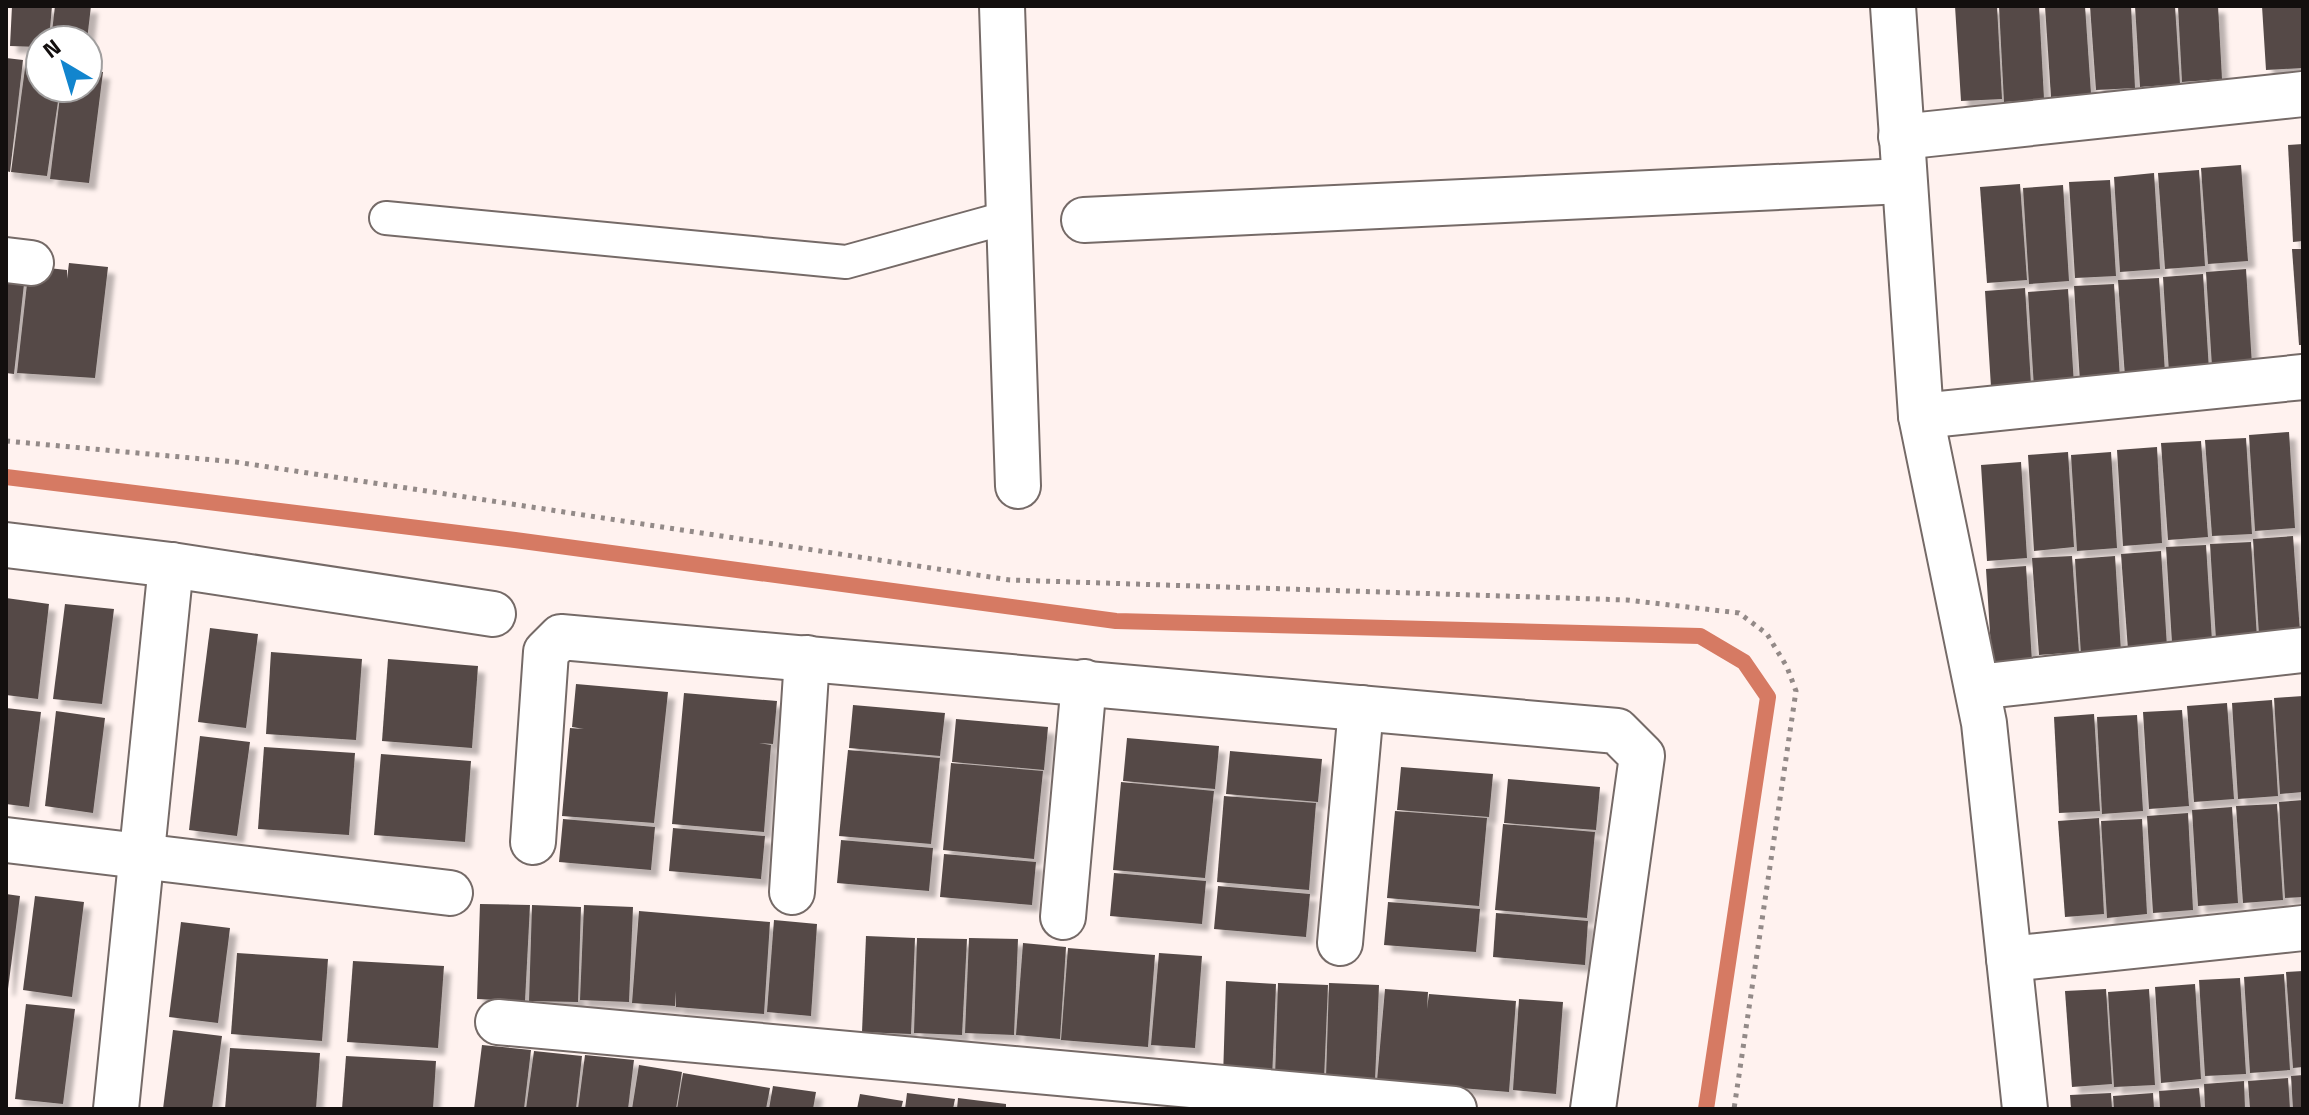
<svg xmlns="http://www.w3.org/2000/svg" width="2309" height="1115" font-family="'Titillium Web',sans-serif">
	<defs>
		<filter id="shadow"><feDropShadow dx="7" dy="7" stdDeviation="2" flood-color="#0004"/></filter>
	</defs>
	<rect width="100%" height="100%" fill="#fff2ef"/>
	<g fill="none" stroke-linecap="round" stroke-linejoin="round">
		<polyline stroke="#d67a63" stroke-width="16" points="6,477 515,540 1116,621 1700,636 1744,662 1768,697 1706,1109"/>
	</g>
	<g fill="#544a47" filter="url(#shadow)">
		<polygon points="12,6 52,6 49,40 40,40 40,47 10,46"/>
		<polygon points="55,6 91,6 87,40 51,40"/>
		<polygon points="1955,6 1997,6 2002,99 1961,101"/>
		<polygon points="1999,6 2039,6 2044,99 2004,102"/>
		<polygon points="2045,6 2085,6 2091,94 2051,97"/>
		<polygon points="2090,6 2131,6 2135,88 2096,90"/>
		<polygon points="2135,6 2175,6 2180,84 2140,87"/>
		<polygon points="2178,6 2218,6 2222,79 2182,82"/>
		<polygon points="2262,6 2303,6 2303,68 2266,70"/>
		<polygon points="6,58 23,60 10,172 6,171"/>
		<polygon points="26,61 40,63 40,88 60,88 47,176 11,172"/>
		<polygon points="88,70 103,72 89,183 50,179 61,88 88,88"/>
		<polygon points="2303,144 2303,241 2293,242 2288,145"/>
		<polygon points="2241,165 2248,261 2208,264 2201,168"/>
		<polygon points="2199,170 2205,266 2165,269 2158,173"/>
		<polygon points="2154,173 2160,269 2120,272 2114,177"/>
		<polygon points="2110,180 2116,276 2075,278 2069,182"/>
		<polygon points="2020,184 2027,280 1987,283 1980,187"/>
		<polygon points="2063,185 2069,281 2029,284 2023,188"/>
		<polygon points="2292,249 2303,249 2303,345 2299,345"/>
		<polygon points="69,263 108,267 95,378 17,373 29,266 67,270 67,279"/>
		<polygon points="6,264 26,266 14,374 6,373"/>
		<polygon points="2246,269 2252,365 2212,367 2206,272"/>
		<polygon points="2203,274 2209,370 2169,373 2163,277"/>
		<polygon points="2159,278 2165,373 2125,377 2118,280"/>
		<polygon points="2114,284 2120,379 2080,382 2074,286"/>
		<polygon points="2025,288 2031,384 1991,387 1985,291"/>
		<polygon points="2068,289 2074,385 2034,388 2028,292"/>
		<polygon points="2289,432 2295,528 2255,531 2249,435"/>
		<polygon points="2246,438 2252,534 2212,536 2205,440"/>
		<polygon points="2201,441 2208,537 2168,540 2161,443"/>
		<polygon points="2157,447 2162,543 2123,546 2117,450"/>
		<polygon points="2068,452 2074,547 2034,551 2028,455"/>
		<polygon points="2111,452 2117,548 2077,551 2071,455"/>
		<polygon points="2021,462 2027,558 1987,561 1981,465"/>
		<polygon points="2293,536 2300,632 2259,635 2253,539"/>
		<polygon points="2251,542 2257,638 2216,640 2210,544"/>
		<polygon points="2206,545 2212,641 2172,643 2166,547"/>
		<polygon points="2161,551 2167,647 2128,650 2121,554"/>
		<polygon points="2072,556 2079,652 2039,655 2032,558"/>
		<polygon points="2115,556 2121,652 2081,655 2075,559"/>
		<polygon points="2026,566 2032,662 1992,665 1986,569"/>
		<polygon points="6,598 49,604 38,699 6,695"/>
		<polygon points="65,604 114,609 102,704 53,699"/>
		<polygon points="210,628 258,634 246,728 198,722"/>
		<polygon points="271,652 362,659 356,740 266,734"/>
		<polygon points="388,659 478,666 472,748 382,741"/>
		<polygon points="576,684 668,692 654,823 562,816 570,728 584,729 572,727"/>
		<polygon points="684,693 777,701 773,744 759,743 771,745 764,832 672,824"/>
		<polygon points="2303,696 2303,792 2280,794 2274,698"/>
		<polygon points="2272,700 2278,796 2238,799 2232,703"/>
		<polygon points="2227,703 2234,799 2194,802 2187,706"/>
		<polygon points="853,705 945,713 940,756 849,748"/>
		<polygon points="6,708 41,712 29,807 6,804"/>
		<polygon points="2182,710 2189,806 2149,809 2143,712"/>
		<polygon points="56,711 105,718 93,813 45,806"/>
		<polygon points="2094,714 2100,811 2059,813 2054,717"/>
		<polygon points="2137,715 2143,811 2102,814 2097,717"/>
		<polygon points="956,719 1048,727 1044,770 952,762"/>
		<polygon points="200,736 250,742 237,836 189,830"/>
		<polygon points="1127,738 1219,746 1215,789 1123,781"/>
		<polygon points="264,747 355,753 349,835 258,829"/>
		<polygon points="848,750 940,758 931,844 839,836"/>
		<polygon points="1230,751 1322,759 1318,802 1226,794"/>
		<polygon points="381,754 471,761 465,842 374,835"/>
		<polygon points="951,763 1043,771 1034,859 943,850"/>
		<polygon points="1401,767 1493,774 1489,817 1397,810"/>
		<polygon points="1508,779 1600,787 1596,830 1504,823"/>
		<polygon points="1121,782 1214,791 1205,878 1113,870"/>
		<polygon points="1224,796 1316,803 1309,890 1217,882"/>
		<polygon points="2303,800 2303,897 2285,898 2279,802"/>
		<polygon points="2277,804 2283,900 2243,903 2236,806"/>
		<polygon points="2232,807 2238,903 2198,906 2192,810"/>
		<polygon points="1395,811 1487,818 1479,906 1387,898"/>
		<polygon points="2188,813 2193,910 2153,913 2147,816"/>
		<polygon points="2099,818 2104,914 2065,917 2058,821"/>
		<polygon points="563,819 655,827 651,870 559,862"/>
		<polygon points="2142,819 2147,914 2107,918 2101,821"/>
		<polygon points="1503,824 1595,832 1587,918 1495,910"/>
		<polygon points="673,828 765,836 761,879 669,871"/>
		<polygon points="841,840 933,848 929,891 837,883"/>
		<polygon points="944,854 1036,862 1032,905 940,897"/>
		<polygon points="1114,873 1206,881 1202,924 1110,916"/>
		<polygon points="1218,886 1310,894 1306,937 1214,929"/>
		<polygon points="6,894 20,896 8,989 6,989"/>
		<polygon points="35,896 84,902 72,997 23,990"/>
		<polygon points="1388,902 1480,909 1476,952 1384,945"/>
		<polygon points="480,904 530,905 525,1001 477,999"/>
		<polygon points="532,905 581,907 578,1002 529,1001"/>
		<polygon points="584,905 633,907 629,1002 580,1000"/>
		<polygon points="639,911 770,922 764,1014 676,1007 676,991 675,1006 632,1003"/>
		<polygon points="1496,913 1588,921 1585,965 1493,957"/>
		<polygon points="774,920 817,924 811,1016 767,1012"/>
		<polygon points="181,922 230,928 218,1023 169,1017"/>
		<polygon points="866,936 915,938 911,1034 862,1032"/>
		<polygon points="917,938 967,939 962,1035 914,1033"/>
		<polygon points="969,938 1018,939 1014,1035 965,1033"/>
		<polygon points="1023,943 1066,947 1060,1039 1016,1035"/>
		<polygon points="1068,948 1155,955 1148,1047 1061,1040"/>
		<polygon points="237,953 328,959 322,1041 231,1034"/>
		<polygon points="1159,953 1202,956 1195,1048 1151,1045"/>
		<polygon points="353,961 444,966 438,1048 347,1042"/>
		<polygon points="2303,971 2303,1067 2293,1068 2286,972"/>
		<polygon points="2284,974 2290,1070 2250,1073 2244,977"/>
		<polygon points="2240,978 2246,1074 2205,1076 2199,980"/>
		<polygon points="1226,981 1276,984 1272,1079 1223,1077"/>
		<polygon points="1278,983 1328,985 1324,1080 1275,1078"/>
		<polygon points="1329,983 1379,985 1375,1081 1326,1078"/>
		<polygon points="2195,984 2201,1079 2161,1083 2155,987"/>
		<polygon points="1385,989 1428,992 1427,1009 1429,994 1516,1001 1509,1092 1377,1081"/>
		<polygon points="2106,989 2112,1084 2072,1087 2065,991"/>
		<polygon points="2149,989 2155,1085 2114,1087 2108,992"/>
		<polygon points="1519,999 1563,1002 1556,1094 1513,1090"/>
		<polygon points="26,1004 75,1009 63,1104 15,1099"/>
		<polygon points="173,1030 222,1036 212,1109 163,1109"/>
		<polygon points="482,1045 531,1050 524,1109 474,1109"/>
		<polygon points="230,1048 320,1053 316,1109 225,1109"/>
		<polygon points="534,1051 582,1056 576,1109 526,1109"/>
		<polygon points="585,1055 634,1060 628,1109 578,1109"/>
		<polygon points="346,1056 436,1061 433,1109 342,1109"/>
		<polygon points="639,1065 682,1072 676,1109 632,1109"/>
		<polygon points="683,1073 770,1088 766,1109 677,1109"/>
		<polygon points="2303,1075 2303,1109 2293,1109 2291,1076"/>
		<polygon points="2288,1078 2290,1109 2250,1109 2248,1081"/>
		<polygon points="2244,1081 2245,1109 2205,1109 2204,1084"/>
		<polygon points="773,1086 816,1092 813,1109 769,1109"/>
		<polygon points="2199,1088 2201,1109 2160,1109 2159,1091"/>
		<polygon points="907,1093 955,1099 953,1109 905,1109"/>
		<polygon points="2111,1093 2112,1109 2071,1109 2070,1095"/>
		<polygon points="2153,1093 2154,1109 2114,1109 2113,1096"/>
		<polygon points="860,1094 903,1101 901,1109 857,1109"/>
		<polygon points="958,1098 1006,1104 1006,1109 957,1109"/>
	</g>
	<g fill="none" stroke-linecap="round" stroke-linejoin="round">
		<g stroke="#756a67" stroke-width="36">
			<polyline id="service" points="386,218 846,262 1009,217"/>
		</g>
		<g stroke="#756a67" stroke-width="48">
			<g id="minor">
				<polyline points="1002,6 1018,486"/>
				<polyline points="1893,6 1921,416 1984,723 2025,1109"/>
				<polyline points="1901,137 2303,94"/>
				<polyline points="1084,220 1903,181"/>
				<polyline points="6,260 31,263"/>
				<polyline points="1921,416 2303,377"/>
				<polyline points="6,545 171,565 493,614"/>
				<polyline points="1977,687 2303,650"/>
				<polyline points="6,840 450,893"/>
				<polyline points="533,842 546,652 561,637 1617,731 1642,756 1593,1109"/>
				<polyline points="792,892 807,658"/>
				<polyline points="1063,917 1084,682"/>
				<polyline points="1340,943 1361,708"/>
				<polyline points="2009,959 2303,928"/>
				<polyline points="498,1022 1454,1109"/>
				<polyline points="116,1109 171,565"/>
			</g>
		</g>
		<polyline stroke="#938a88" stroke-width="5" stroke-dasharray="4 6" stroke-linecap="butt" points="6,441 236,462 1010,580 1627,600 1739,613 1767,634 1787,667 1796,691 1734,1109"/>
		<use href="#service" stroke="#fff" stroke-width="32"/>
		<use href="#minor" stroke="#fff" stroke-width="44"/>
	</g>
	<rect width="2309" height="1115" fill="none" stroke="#130f0e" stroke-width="16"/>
	<g transform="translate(64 64) rotate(322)"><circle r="38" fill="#ffffff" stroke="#a19f9f" stroke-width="2"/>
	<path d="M0-6L14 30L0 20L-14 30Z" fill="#1285ce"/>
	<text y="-12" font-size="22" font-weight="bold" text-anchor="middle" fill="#130f0e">N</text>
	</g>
</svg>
